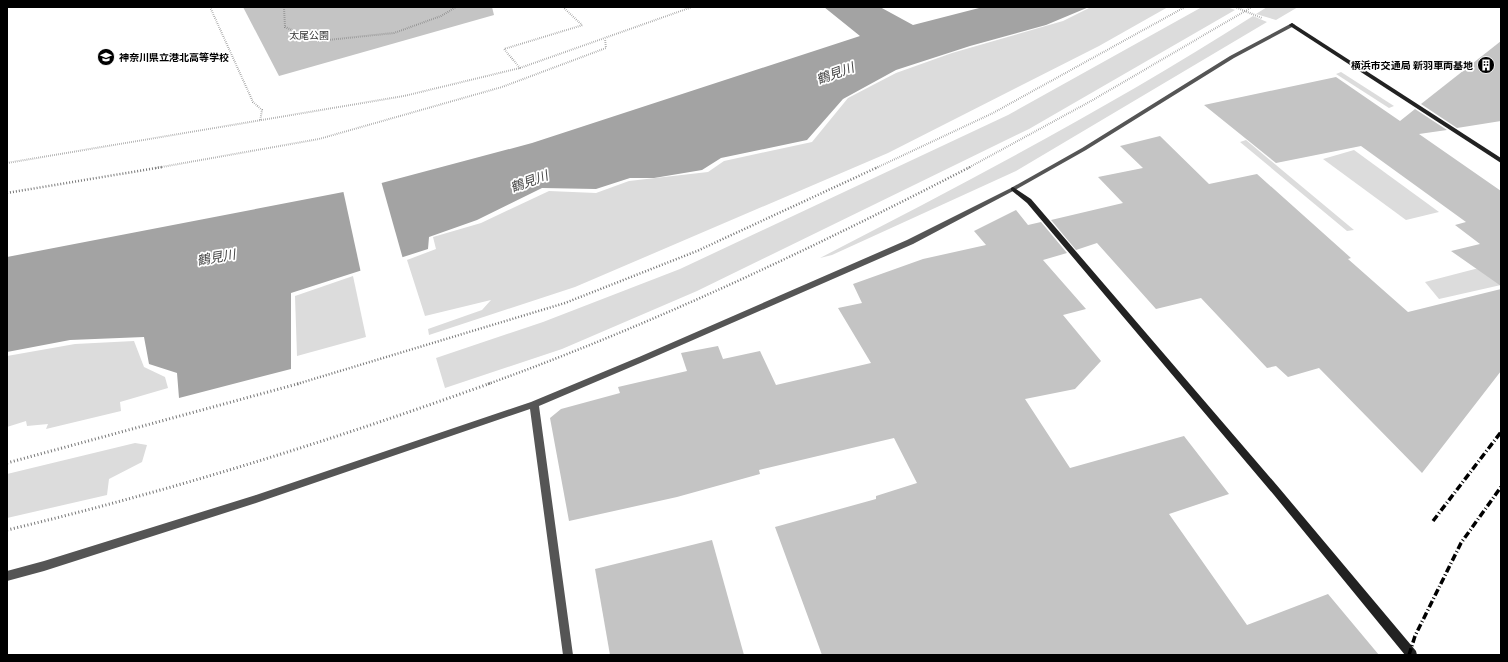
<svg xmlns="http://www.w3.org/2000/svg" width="1508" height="662" font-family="'Exo 2','Noto Sans JP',sans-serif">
	<rect width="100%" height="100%" fill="#fff"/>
	<g fill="#dcdcdc">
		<polygon points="1091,7 1168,7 1099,46 888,153 575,287 429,335 428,329 482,310 491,300 425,316 407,260 436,249 433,237 481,223 549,191 596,193 629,181 708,172 724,161 812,142 848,98 896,73 952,53 1063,21"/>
		<polygon points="1202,7 1227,7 1235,10 1029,129 697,291 562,349 445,388 436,358 543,322 680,269 1008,115"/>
		<polygon points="1267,7 1298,7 1276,20 1256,14"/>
		<path d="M1253,16l14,6 -251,149 -184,84 -12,3c147,-76 294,-153 433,-242z"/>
		<polygon points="1341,72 1394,106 1389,108 1336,74"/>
		<polygon points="1246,140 1354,230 1347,231 1240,142"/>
		<polygon points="1354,150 1439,212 1406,220 1323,159"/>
		<polygon points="1475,269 1501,270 1501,285 1439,299 1425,282"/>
		<polygon points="353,276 366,337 297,356 295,296"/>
		<polygon points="134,341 144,367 165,377 168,388 120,402 121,411 46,429 48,424 27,426 26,421 7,427 7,356 75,344"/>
		<polygon points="135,443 147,445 142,462 109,479 107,495 7,518 7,474"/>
	</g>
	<polygon fill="#a3a3a3" points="824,7 880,7 913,25 983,7 1089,7 1046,25 970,46 896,70 843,99 807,140 721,158 702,170 654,178 630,178 596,189 542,188 477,220 429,237 428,249 291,293 291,369 179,398 177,373 149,364 144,337 70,340 7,352 7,257 359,189 532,143 860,36"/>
	<polygon fill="#fff" points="381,181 403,259 361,273 343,190"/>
	<g fill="#c4c4c4">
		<polygon points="243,7 492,7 494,15 279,76"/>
		<polygon points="1501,41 1501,121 1457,128 1421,104"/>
		<polygon points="1336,77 1400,121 1415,109 1447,130 1419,134 1501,191 1501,286 1451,251 1480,244 1455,225 1466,222 1361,146 1276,163 1204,105"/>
		<polygon points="1160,136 1209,184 1257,174 1351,258 1348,259 1408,312 1501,289 1501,371 1422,473 1319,368 1288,377 1276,366 1267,368 1201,298 1156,309 1097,243 1076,250 1051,220 1123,203 1098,177 1143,168 1120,146"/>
		<polygon points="1016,210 1028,225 1041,222 1067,253 1043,260 1086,309 1063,315 1101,361 1075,389 1025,399 1070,468 1184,436 1229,494 1169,514 1247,625 1328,594 1379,655 822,655 775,527 876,499 876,496 917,483 894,438 759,470 760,474 677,497 569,521 550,418 561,409 620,393 618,387 687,371 681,353 718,346 723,359 760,351 776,385 871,363 838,308 862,303 853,284 923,259 986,245 974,231"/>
		<polygon points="712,540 744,655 610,655 595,569"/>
	</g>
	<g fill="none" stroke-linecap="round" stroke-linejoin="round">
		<g stroke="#777" stroke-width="2" stroke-dasharray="0.5 1.5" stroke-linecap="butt">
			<polyline points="210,7 253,102 262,110 260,121"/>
			<polyline points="284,7 285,27 318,41 394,33 441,16 456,7"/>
			<polyline points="563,7 582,25"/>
			<polyline points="1235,7 1262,18"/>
			<polyline points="520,68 504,49 583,25"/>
			<polyline points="7,163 404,96 520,68 692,7"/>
			<polyline points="156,168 319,139 502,87 606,48 605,39"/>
			<polyline points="876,168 993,113 1185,7"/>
			<polyline points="968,168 1091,101 1252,7"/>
		</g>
		<g stroke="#777" stroke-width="2.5" stroke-dasharray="1 2" stroke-linecap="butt">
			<polyline points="7,193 162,167"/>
			<polyline points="297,384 565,303 697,251 878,167"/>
			<path d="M488,384c166,-60 325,-136 482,-217"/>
		</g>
		<g stroke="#777" stroke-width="3" stroke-dasharray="1 2.5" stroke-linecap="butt">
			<polyline points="7,463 301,383"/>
			<path d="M7,530c164,-39 326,-90 484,-147"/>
		</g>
		<polygon fill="#555" fill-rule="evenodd" points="1292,23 1295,25 1294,26 1234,58 1086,150 1015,190 913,244 645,361 539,406 573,655 563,655 530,409 256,503 44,571 7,581 7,571 44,561 256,495 531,402 639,357 907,240 1011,188 1082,148 1230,56"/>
		<g fill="#222" fill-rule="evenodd">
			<polygon points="1292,23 1501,158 1501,163 1290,26 1289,25"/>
			<polygon points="1013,187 1031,199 1280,489 1416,651 1417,655 1405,655 1274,495 1027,203 1011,190 1011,188"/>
		</g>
		<g stroke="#000" stroke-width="3.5" stroke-dasharray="7 2.5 1 2.5" stroke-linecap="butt">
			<polyline points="1433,521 1501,432"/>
			<polyline points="1409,655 1415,636 1461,543 1501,487"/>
		</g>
	</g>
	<defs>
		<g id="school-disc" transform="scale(0.9)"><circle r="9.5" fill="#000" stroke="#fff"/><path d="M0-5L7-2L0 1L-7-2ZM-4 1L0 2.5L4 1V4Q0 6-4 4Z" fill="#fff"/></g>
		<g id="building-disc" transform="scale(0.9)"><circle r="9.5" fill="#000" stroke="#fff"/><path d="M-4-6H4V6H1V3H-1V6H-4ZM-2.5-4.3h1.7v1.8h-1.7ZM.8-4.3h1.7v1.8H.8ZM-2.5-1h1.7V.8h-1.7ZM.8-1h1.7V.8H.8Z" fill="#fff"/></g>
	</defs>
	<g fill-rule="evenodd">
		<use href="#school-disc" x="106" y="57"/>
		<use href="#building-disc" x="1486" y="65"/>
	</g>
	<g text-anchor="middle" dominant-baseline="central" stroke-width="3.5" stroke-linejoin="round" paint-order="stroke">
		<g font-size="10" fill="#333" stroke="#fff">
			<text x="309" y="35">太尾公園</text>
		</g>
		<g font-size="10" font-weight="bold" fill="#000" stroke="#fff" text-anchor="start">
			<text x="119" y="57">神奈川県立港北高等学校</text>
			<text x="1473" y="65" text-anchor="end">横浜市交通局 新羽車両基地</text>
		</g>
		<g font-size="13" font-style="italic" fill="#444" stroke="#fff">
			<text transform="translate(835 73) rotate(-20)">鶴見川</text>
			<text transform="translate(529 181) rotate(-20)">鶴見川</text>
			<text transform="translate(216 257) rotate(-10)">鶴見川</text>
		</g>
	</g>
	<rect width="1508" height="662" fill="none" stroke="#000000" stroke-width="16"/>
</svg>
